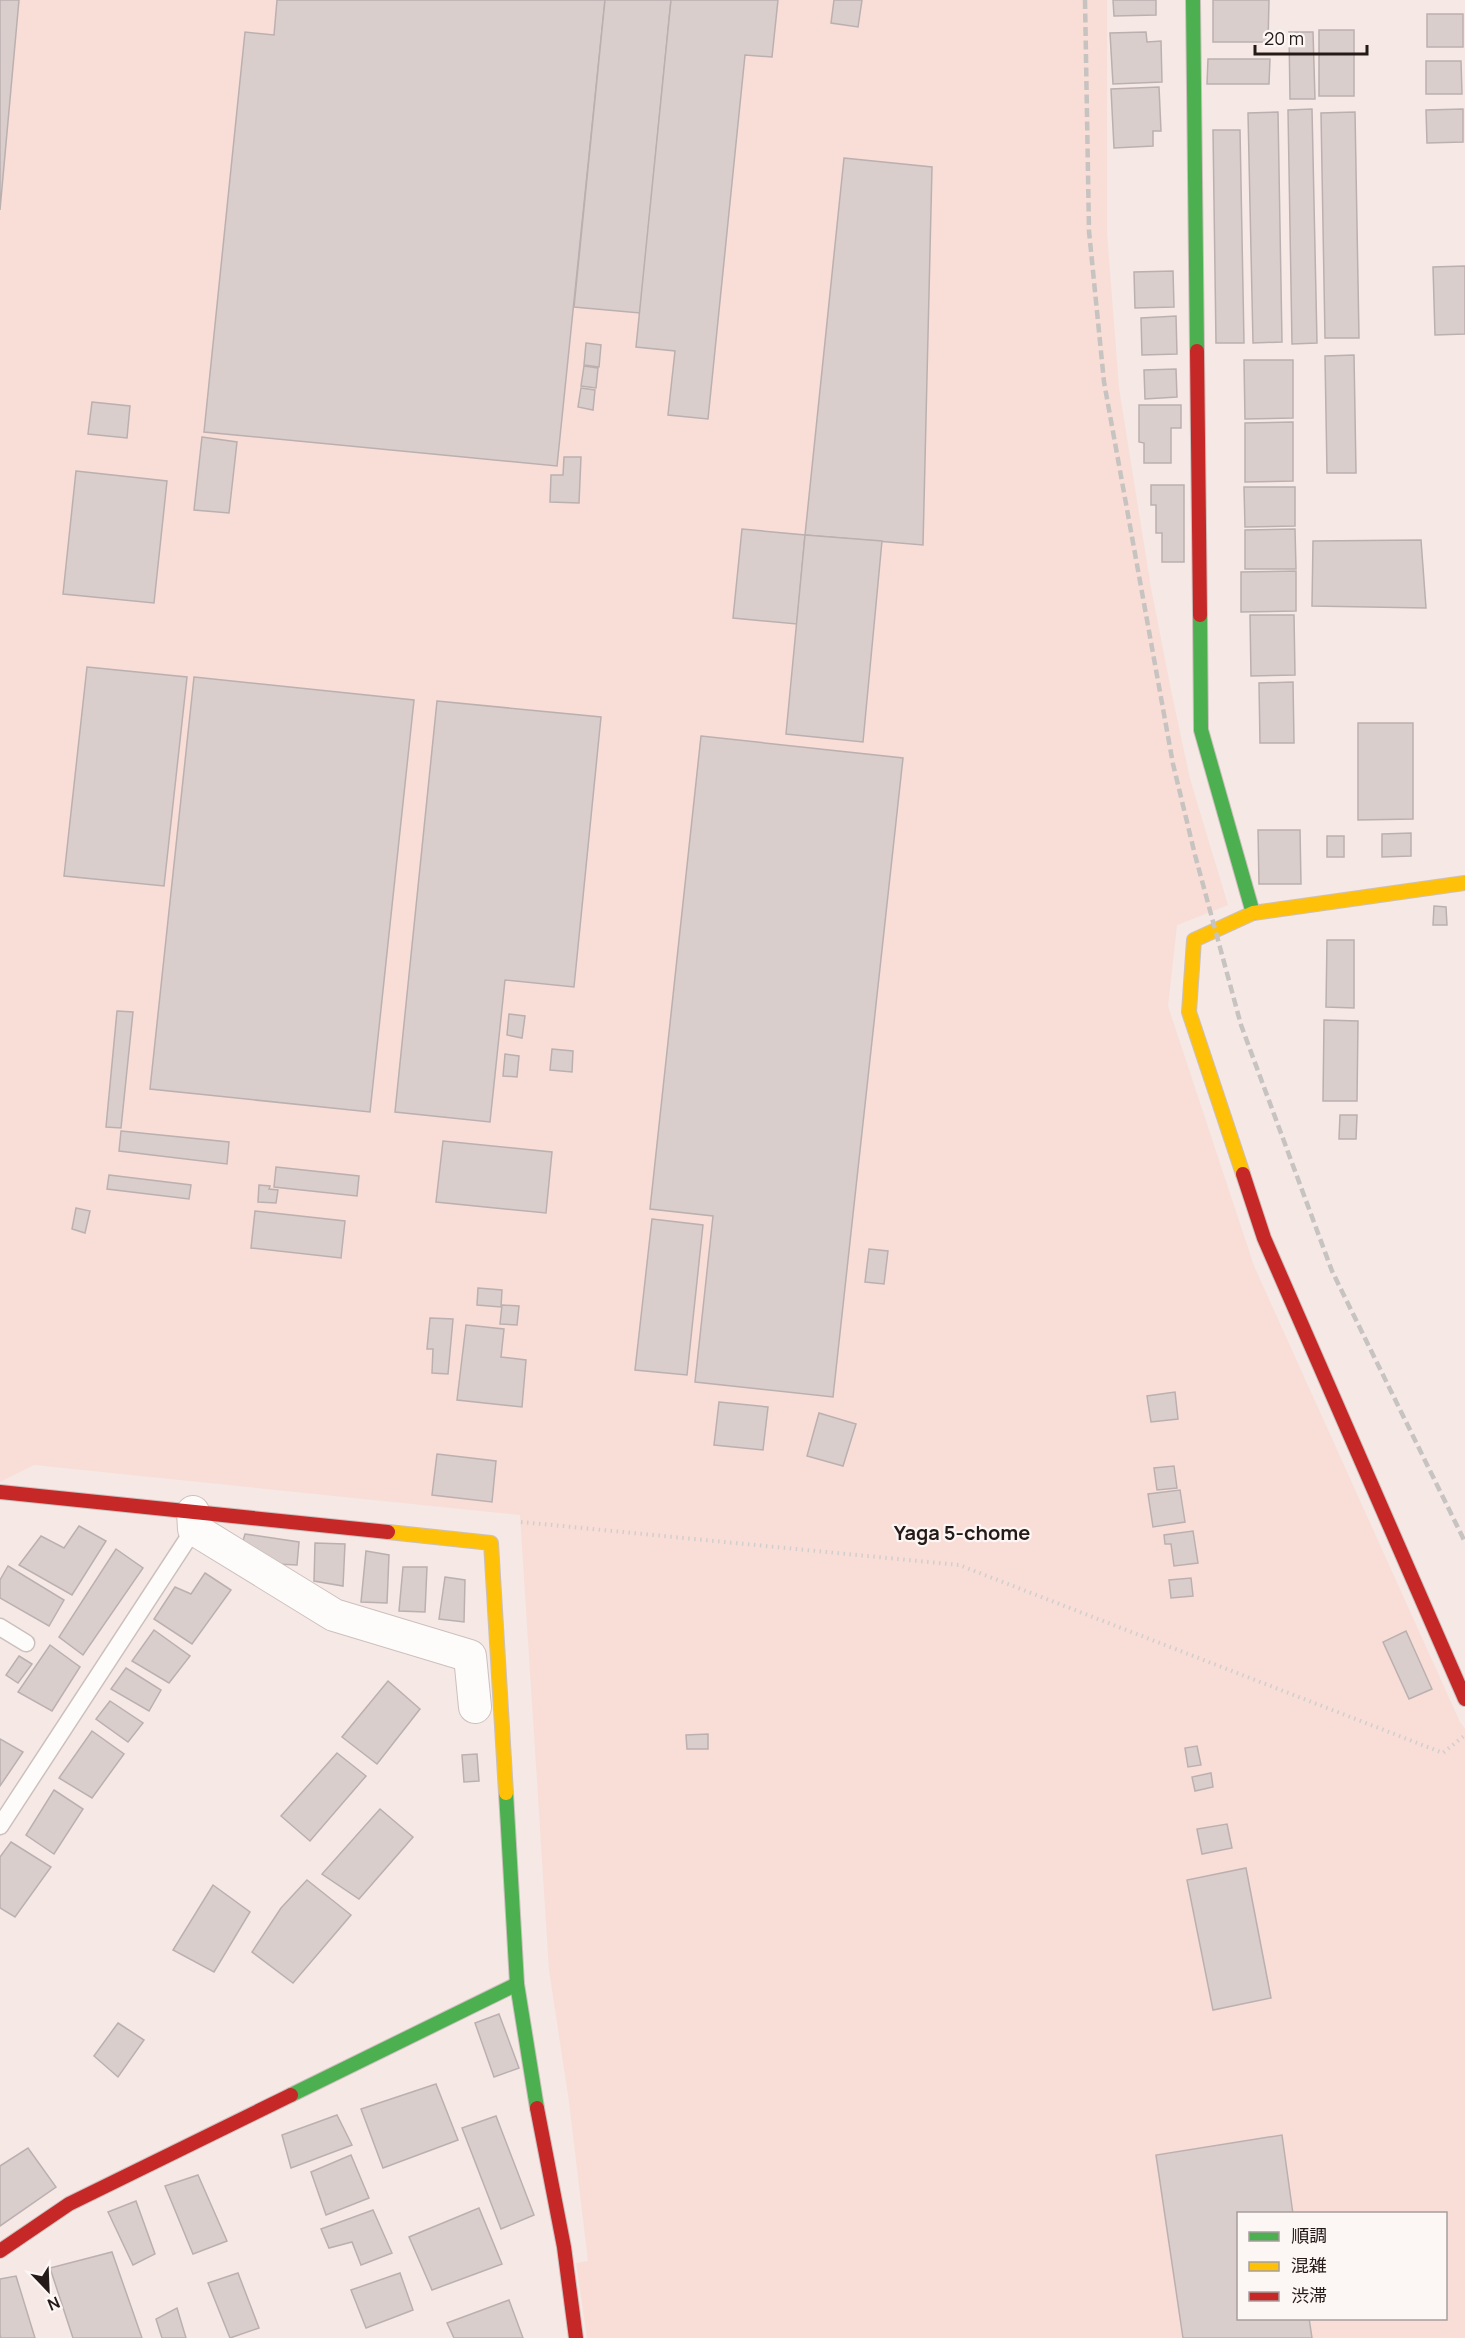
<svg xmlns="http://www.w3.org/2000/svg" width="1465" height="2338" font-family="Manrope,'Noto Sans JP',sans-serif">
	<rect width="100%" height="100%" fill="#f5e8e5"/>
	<path fill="#f8ded7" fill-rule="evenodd" d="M0,0h1107v233l12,155 32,200 20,102 19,89 38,126 -51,20 -9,81 86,260 206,456 5,7v609h-878l-11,-75 12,-2 -19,-159 -20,-132 -29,-455 -486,-50 -34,17zM1238,2214h208v104h-208z"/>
	<g fill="#dacecd" stroke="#bbb0af" stroke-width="1.5">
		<polygon points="0,0 19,0 0,210"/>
		<polygon points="277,0 605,0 557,466 204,432 245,32 274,35"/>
		<polygon points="605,0 671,0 640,313 574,307"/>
		<polygon points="671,0 778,0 772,57 745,55 708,419 668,415 675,351 636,347"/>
		<polygon points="834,0 862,0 858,27 831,23"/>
		<polygon points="1113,0 1156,0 1156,15 1114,16"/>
		<polygon points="1213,0 1269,0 1268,42 1213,42"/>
		<rect x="1427" y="14" width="36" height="33"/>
		<rect x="1319" y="30" width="35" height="66"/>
		<polygon points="1146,32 1147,42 1161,41 1162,82 1113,84 1110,33"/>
		<polygon points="1289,32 1313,32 1315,99 1290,99"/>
		<polygon points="1208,59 1270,59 1269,84 1207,84"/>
		<polygon points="1426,61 1461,61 1462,94 1426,94"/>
		<polygon points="1159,87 1161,131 1153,131 1153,146 1114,148 1111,89"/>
		<polygon points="1312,109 1317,343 1292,344 1288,110"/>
		<polygon points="1463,109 1463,142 1427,143 1426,110"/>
		<polygon points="1278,112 1282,342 1253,343 1248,113"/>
		<polygon points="1355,112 1359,338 1325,338 1321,113"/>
		<polygon points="1213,130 1240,130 1244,343 1216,343"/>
		<polygon points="844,158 932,167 923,545 805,535"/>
		<polygon points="1465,266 1465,334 1435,335 1433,267"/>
		<polygon points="1173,271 1174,307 1135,308 1134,272"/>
		<polygon points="1176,316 1177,354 1142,355 1141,318"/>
		<polygon points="586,343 601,345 599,367 584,365"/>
		<polygon points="1354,355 1356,473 1327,473 1325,356"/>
		<polygon points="1244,360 1293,360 1293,418 1245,419"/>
		<polygon points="584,366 598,368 596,388 581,386"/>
		<polygon points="1176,369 1177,397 1145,399 1144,370"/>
		<polygon points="581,388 595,390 593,410 578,407"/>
		<polygon points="92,402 130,406 127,438 88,434"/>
		<polygon points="1139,405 1181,405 1181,428 1171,428 1171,463 1144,463 1144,443 1139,442"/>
		<polygon points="1293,422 1293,481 1245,482 1245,423"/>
		<polygon points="202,437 237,442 229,513 194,510"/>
		<polygon points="564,457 581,457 579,503 550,502 551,475 563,475"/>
		<polygon points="76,471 167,481 154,603 63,594"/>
		<polygon points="1151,485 1184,485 1184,562 1162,562 1162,533 1156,533 1156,505 1151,505"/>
		<polygon points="1244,487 1295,487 1295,526 1245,527"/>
		<polygon points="742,529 805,535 797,624 733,618"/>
		<polygon points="1295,529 1296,569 1245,569 1245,530"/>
		<polygon points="805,535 882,541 863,742 786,734"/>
		<polygon points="1421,540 1426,608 1312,606 1313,541"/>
		<polygon points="1296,571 1296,611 1241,612 1241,572"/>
		<polygon points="1250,615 1294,615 1295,675 1251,676"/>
		<polygon points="87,667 187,677 164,886 64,876"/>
		<polygon points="194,677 414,700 370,1112 150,1089"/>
		<polygon points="1293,682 1294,743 1260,743 1259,683"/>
		<polygon points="437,701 601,717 574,987 505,980 490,1122 395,1112"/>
		<polygon points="1358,723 1413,723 1413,819 1358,820"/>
		<polygon points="701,736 903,758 833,1397 695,1382 713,1216 650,1209"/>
		<polygon points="1258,830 1300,830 1301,884 1259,884"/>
		<polygon points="1411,833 1411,856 1382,857 1382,834"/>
		<rect x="1327" y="836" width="17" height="21"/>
		<polygon points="1434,906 1446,907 1447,925 1433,925"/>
		<polygon points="1327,940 1354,940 1354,1008 1326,1007"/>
		<polygon points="117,1011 133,1012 121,1128 106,1127"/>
		<polygon points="509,1014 525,1016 522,1038 507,1035"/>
		<polygon points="1324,1020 1358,1021 1357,1101 1323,1101"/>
		<polygon points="552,1049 573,1051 572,1072 550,1070"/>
		<polygon points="505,1054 519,1056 517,1077 503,1076"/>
		<polygon points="1340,1115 1357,1115 1356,1139 1339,1139"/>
		<polygon points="121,1131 229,1142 227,1164 119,1151"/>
		<polygon points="443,1141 552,1152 546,1213 436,1202"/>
		<polygon points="276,1167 359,1176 357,1196 274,1187"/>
		<polygon points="109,1175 191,1185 189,1199 107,1189"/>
		<polygon points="259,1185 270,1186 269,1189 278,1190 276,1203 258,1202"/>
		<polygon points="76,1208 90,1211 85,1233 72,1229"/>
		<polygon points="255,1211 345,1221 341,1258 251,1248"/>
		<polygon points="652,1219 703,1225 687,1375 635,1370"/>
		<polygon points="869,1249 888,1251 884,1284 865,1282"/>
		<polygon points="478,1288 502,1290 501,1307 477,1305"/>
		<polygon points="502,1305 519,1306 517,1325 500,1324"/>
		<polygon points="430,1318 453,1319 448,1374 432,1373 433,1349 427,1349"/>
		<polygon points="466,1325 504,1329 501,1357 526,1360 522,1407 457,1400"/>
		<polygon points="1175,1392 1178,1419 1151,1422 1147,1396"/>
		<polygon points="719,1402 768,1407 763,1450 714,1445"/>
		<polygon points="819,1413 856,1424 843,1466 807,1456"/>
		<polygon points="437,1454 496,1461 492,1502 432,1495"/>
		<polygon points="1174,1466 1177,1488 1157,1490 1154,1468"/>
		<polygon points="1180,1490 1185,1522 1153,1527 1148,1494"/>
		<polygon points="79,1526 106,1541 72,1595 19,1565 41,1536 64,1548"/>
		<polygon points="1193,1531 1198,1563 1174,1566 1171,1544 1165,1544 1164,1535"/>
		<polygon points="245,1534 299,1542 297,1565 277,1564 241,1547"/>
		<polygon points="315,1543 345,1544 343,1586 314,1581"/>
		<polygon points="116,1549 143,1568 83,1655 59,1637"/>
		<polygon points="366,1551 389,1555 387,1603 361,1602"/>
		<polygon points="8,1566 64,1600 49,1626 0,1598 0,1580"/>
		<polygon points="403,1567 427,1567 425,1612 399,1611"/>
		<polygon points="205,1573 231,1590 192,1644 154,1619 175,1587 191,1594"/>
		<polygon points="445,1577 465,1580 464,1622 439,1619"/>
		<polygon points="1191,1578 1193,1596 1171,1598 1169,1580"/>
		<polygon points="154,1630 190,1656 169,1683 132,1661"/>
		<polygon points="1406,1631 1432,1689 1409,1699 1383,1642"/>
		<polygon points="50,1645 80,1667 52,1711 18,1692"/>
		<polygon points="19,1656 32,1664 18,1683 6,1675"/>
		<polygon points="126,1668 161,1690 149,1711 111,1689"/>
		<polygon points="388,1681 420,1709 377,1764 342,1737"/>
		<polygon points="110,1701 143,1723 128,1742 96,1719"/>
		<polygon points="92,1731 124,1754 92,1798 59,1778"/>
		<polygon points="708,1734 708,1749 687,1749 686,1735"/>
		<polygon points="0,1739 23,1752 0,1786"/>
		<polygon points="1197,1746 1201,1765 1188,1767 1185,1748"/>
		<polygon points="337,1753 366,1776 310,1841 281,1816"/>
		<polygon points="477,1754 479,1781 464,1782 462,1755"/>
		<polygon points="1211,1773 1213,1787 1195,1791 1192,1777"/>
		<polygon points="54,1790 83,1809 54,1854 26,1835"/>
		<polygon points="380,1809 413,1837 359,1899 322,1874"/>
		<polygon points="1227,1824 1232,1848 1202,1854 1197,1829"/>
		<polygon points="11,1842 51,1867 15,1917 0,1908 0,1857"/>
		<polygon points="1246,1868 1271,1998 1213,2010 1187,1880"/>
		<polygon points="307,1880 351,1915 293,1983 252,1952 281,1908"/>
		<polygon points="213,1885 250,1912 214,1972 173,1950"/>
		<polygon points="499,2014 519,2068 494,2077 475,2023"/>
		<polygon points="118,2023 144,2040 118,2077 94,2056"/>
		<polygon points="436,2084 458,2140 383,2168 361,2109"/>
		<polygon points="337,2115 352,2145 291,2168 282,2135"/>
		<polygon points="496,2116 534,2215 501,2229 462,2128"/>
		<polygon points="1282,2135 1293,2214 1238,2214 1238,2318 1309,2318 1312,2338 1183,2338 1156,2155"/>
		<polygon points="28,2148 56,2187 0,2226 0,2166"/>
		<polygon points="351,2155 369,2198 326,2215 311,2172"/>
		<polygon points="198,2175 227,2241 193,2254 165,2186"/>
		<polygon points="136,2201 155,2254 133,2265 108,2212"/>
		<polygon points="479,2208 502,2264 432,2290 409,2237"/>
		<polygon points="373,2210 392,2253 361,2265 352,2242 329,2248 321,2229"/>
		<polygon points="112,2252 142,2338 73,2338 50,2268"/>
		<polygon points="238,2273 259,2328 230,2338 208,2283"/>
		<polygon points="400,2273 413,2310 366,2328 351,2290"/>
		<polygon points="16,2276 35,2338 1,2338 0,2335 0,2279"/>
		<polygon points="509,2300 523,2338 454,2338 447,2323"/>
		<polygon points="177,2308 186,2338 162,2338 156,2319"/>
	</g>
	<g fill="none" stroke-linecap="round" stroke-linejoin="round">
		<g stroke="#ccc0bd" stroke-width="19">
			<g id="lane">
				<polyline points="0,1627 26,1643"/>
				<polyline points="0,1826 194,1529"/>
			</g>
		</g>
		<g stroke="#ccc0bd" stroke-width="34">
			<polyline id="street" points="193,1512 194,1529 334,1615 470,1656 475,1707"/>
		</g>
		<g stroke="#ccc0bd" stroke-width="16">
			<g id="fast">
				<polyline points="1193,0 1197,351"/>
				<polyline points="1200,615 1201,730 1253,913"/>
				<polyline points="506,1793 517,1984 537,2108"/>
				<polyline points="291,2095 517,1984"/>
			</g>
		</g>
		<g stroke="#ccc0bd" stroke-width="16">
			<g id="slow">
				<polyline points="1243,1174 1189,1012 1194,940 1253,913 1465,883"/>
				<polyline points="388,1532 491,1543 506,1793"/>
			</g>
		</g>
		<g stroke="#ccc0bd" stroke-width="16">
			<g id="jam">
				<polyline points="1197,351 1200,615"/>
				<polyline points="1243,1174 1264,1238 1465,1699"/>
				<polyline points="0,1492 388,1532"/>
				<polyline points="537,2108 564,2247 576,2338"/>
				<polyline points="0,2251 69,2204 291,2095"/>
			</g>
		</g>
		<polyline stroke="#d2cece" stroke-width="4" stroke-dasharray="1.5 4.5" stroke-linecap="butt" points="521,1522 959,1565 1443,1753 1465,1735"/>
		<use href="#lane" stroke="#fefcfb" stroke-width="16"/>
		<use href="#street" stroke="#fefcfb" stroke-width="32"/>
		<use href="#fast" stroke="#4caf50" stroke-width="14"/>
		<use href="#slow" stroke="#ffc107" stroke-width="14"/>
		<use href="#jam" stroke="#c62828" stroke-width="14"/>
		<polyline stroke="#c6c3c1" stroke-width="4.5" stroke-dasharray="9 4.5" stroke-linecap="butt" points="1085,0 1089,231 1104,382 1173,764 1195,855 1241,1025 1332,1271 1465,1542"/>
	</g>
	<g text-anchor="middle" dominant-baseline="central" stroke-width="4.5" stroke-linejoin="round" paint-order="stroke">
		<g font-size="20" font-weight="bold" fill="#241a17" stroke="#fcf6f5">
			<text x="962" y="1532">Yaga 5-chome</text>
		</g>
	</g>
	<rect x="1237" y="2212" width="210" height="108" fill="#fcf6f5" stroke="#a69e9c" stroke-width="1.5"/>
	<rect x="1249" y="2232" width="30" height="9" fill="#4caf50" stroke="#a69e9c" stroke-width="1.5"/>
	<text x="1291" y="2242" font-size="18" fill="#241a17">順調</text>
	<rect x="1249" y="2262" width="30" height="9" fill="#ffc107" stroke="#a69e9c" stroke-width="1.5"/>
	<text x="1291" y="2272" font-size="18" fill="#241a17">混雑</text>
	<rect x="1249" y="2292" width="30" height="9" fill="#c62828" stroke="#a69e9c" stroke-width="1.5"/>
	<text x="1291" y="2302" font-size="18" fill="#241a17">渋滞</text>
	<g transform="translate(48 2290) rotate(157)" stroke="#fcf6f5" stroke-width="4.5" paint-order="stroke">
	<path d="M0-4.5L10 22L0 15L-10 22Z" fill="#241a17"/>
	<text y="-9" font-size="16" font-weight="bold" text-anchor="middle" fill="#241a17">N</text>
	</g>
	<path d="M1255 45v9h112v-9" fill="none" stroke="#241a17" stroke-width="3"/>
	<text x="1264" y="45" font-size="18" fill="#241a17" stroke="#fcf6f5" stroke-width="4.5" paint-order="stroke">20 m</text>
</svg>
